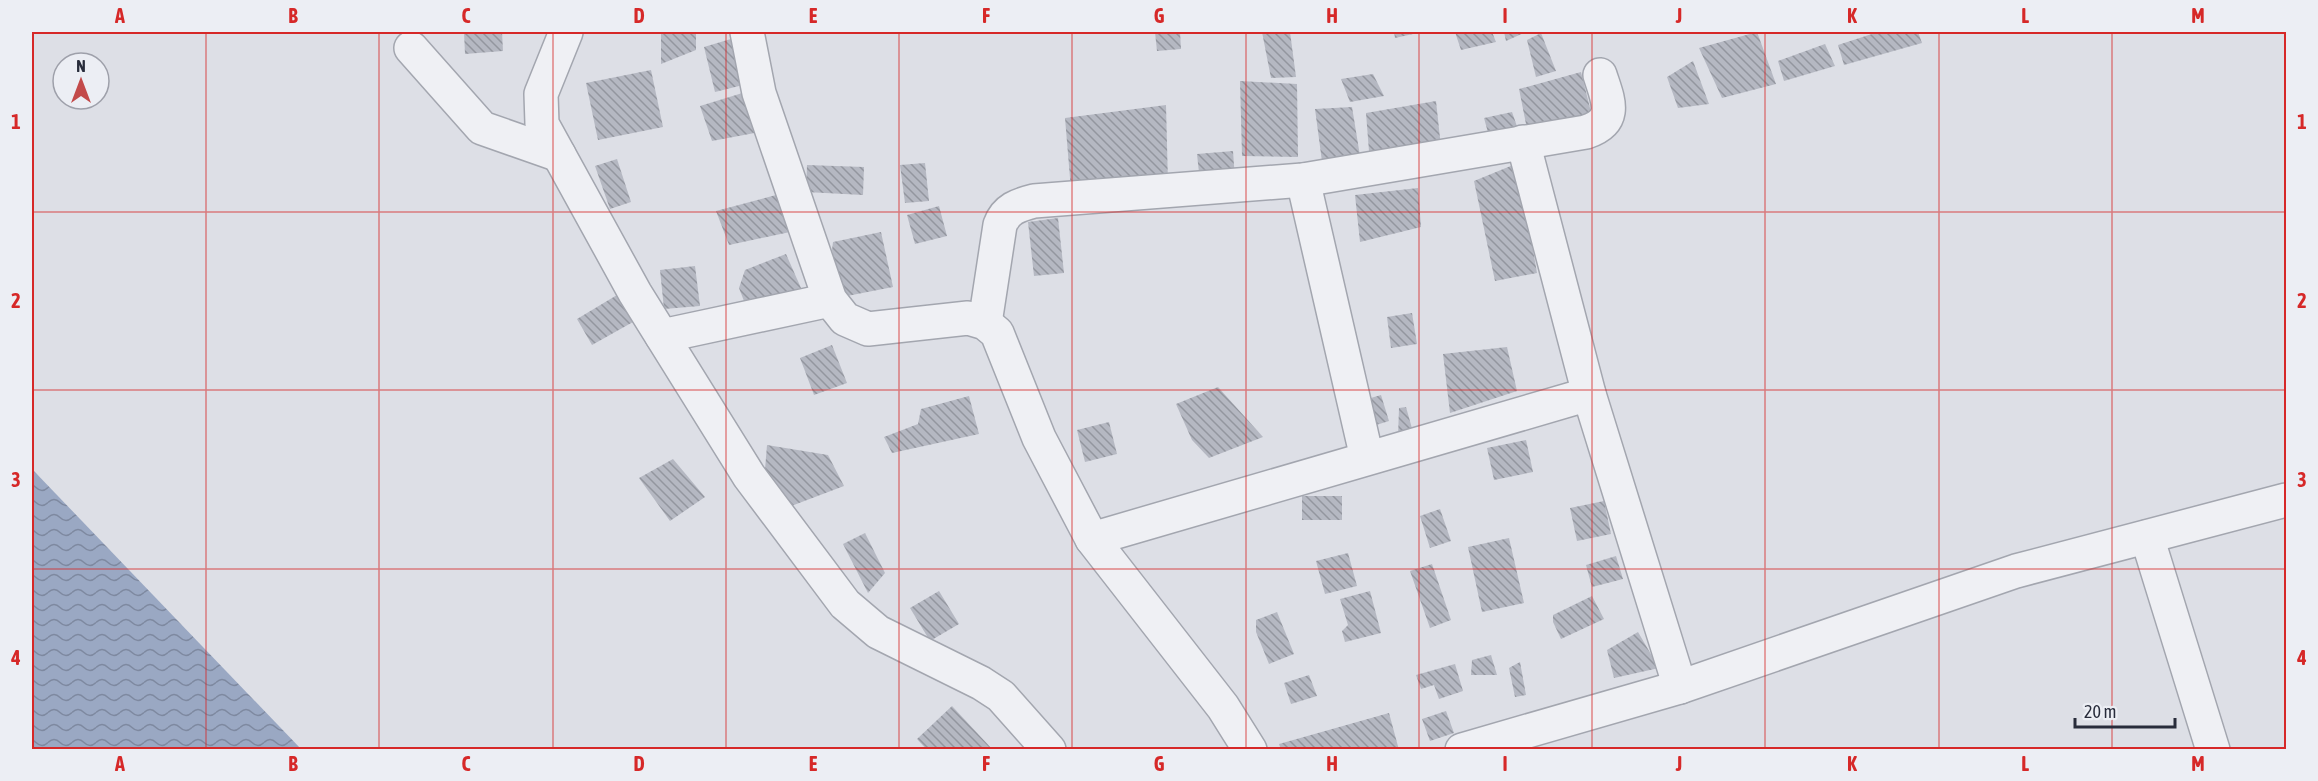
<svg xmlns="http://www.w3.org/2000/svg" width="2318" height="781" font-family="'Asap Condensed',sans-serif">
	<defs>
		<pattern id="water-waves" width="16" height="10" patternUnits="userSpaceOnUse" patternTransform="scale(1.5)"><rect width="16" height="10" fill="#9aa8c3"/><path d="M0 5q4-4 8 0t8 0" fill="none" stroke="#7e89a0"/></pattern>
		<pattern id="building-back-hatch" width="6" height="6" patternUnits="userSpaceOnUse" patternTransform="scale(1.5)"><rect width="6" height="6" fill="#b5b8c2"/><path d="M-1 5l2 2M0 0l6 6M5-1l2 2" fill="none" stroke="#93969f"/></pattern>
	</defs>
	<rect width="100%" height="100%" fill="#dddfe6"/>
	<polygon fill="url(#water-waves)" points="32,469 301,749 32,749"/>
	<g fill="url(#building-back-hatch)">
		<polygon points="464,32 502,32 503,51 465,54"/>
		<polygon points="661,32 696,32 696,50 661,64"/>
		<polygon points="1155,32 1180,32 1181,49 1157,51"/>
		<polygon points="1262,32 1290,32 1296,77 1271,78"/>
		<polygon points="1394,32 1422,32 1395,38"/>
		<polygon points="1455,32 1492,32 1496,42 1461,50"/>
		<polygon points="1504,32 1526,32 1506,41"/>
		<polygon points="1757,32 1776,84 1722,98 1699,48"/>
		<polygon points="1878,32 1918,32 1922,43 1844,65 1838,45"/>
		<polygon points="1541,33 1556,71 1536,77 1527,40"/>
		<polygon points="734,38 743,85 715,92 704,47"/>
		<polygon points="1825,44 1835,66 1784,81 1778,61"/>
		<polygon points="1693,61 1709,104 1678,108 1667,77"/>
		<polygon points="651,70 663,127 598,140 586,83"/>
		<polygon points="1581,72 1593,120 1528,134 1519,89"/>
		<polygon points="1373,74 1384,96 1350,102 1341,79"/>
		<polygon points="1240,81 1297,84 1298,157 1242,156"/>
		<polygon points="749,91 760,132 712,141 700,106"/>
		<polygon points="1436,101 1441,147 1370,164 1366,113"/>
		<polygon points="1166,105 1168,184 1071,190 1065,118"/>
		<polygon points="1352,107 1361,162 1323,169 1315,109"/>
		<polygon points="1512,112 1520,135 1490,140 1484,118"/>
		<polygon points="1233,151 1235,180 1200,182 1197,154"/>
		<polygon points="617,159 631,202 610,209 595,166"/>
		<polygon points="925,163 929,201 905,203 900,165"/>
		<polygon points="1518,163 1537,273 1495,281 1474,181"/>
		<polygon points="807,165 864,167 863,195 806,192"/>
		<polygon points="1418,188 1421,227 1360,242 1355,195"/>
		<polygon points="776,195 790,232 729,245 716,211"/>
		<polygon points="939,206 947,236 915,244 907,215"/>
		<polygon points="1058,218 1064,273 1034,276 1028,222"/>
		<polygon points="881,232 893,287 842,297 832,250 833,242"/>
		<polygon points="786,254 801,288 747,309 739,288 745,270"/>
		<polygon points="695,266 700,306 664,309 660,270"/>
		<polygon points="617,295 633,322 592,345 577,319"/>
		<polygon points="1412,313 1417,344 1391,348 1387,317"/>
		<polygon points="832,345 847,383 814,395 800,358"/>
		<polygon points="1507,347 1517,391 1450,413 1443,354"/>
		<polygon points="1218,387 1263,437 1209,458 1192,440 1176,404"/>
		<polygon points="1381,395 1389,421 1373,426 1364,400"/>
		<polygon points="969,396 979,434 892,453 884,437 918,424 921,409"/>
		<polygon points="1406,407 1413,432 1398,437 1399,408"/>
		<polygon points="1109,422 1117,454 1085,462 1077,430"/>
		<polygon points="1526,440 1533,472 1494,480 1487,448"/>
		<polygon points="767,445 828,455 844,486 786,508 764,482"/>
		<polygon points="673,459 705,497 670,521 639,478"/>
		<rect x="1302" y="496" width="40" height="24"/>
		<polygon points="1604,501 1611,534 1577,541 1570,508"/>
		<polygon points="1440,509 1451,541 1430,548 1420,516"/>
		<polygon points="865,533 885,573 868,593 843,544"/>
		<polygon points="1509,538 1524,603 1482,612 1468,547"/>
		<polygon points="1348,553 1357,586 1325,594 1316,561"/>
		<polygon points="1616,556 1623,579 1592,587 1586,565"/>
		<polygon points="1432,564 1451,620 1430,628 1410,571"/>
		<polygon points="939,591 959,624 930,641 910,608"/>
		<polygon points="1370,591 1381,633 1345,642 1342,631 1348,625 1340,599"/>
		<polygon points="1592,596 1604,619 1561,639 1553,622 1553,615"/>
		<polygon points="1277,612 1294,654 1269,664 1256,632 1256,620"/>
		<polygon points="1638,632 1659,668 1614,678 1607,650"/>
		<polygon points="1491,655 1497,675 1471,675 1472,660"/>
		<polygon points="1520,662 1526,695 1515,697 1509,668"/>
		<polygon points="1455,664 1463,691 1439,699 1434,685 1421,689 1416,675"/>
		<polygon points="1309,675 1317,696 1291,704 1284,683"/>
		<polygon points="952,706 993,750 927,750 917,739"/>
		<polygon points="1446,711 1454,733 1430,741 1422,719"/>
		<polygon points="1389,713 1399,750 1281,750 1279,744"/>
	</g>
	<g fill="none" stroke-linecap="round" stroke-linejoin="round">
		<g stroke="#a3a6af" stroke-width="36">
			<g id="minor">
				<polyline points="566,32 541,94 542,124 635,293 749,476 845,604 878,632 981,683 1001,696 1049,750"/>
				<polyline points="747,32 759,93 830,300 845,319 868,329 968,318 985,323 997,333 1039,438 1092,539 1223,707 1250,750"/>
				<polyline points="411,48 482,128 559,155"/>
				<polyline points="1523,142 1589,394 1680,687"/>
				<polyline points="1303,180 1367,458"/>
				<path d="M985,323l15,-98c6,-16 18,-20 34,-24l269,-21 283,-48c33,-11 22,-32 14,-57"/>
				<polyline points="662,336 830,300"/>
				<polyline points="2147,537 2213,750"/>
				<polyline points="1092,539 1589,394"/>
				<polyline points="1462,750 1680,687 2016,571 2286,500"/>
			</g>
		</g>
		<use href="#minor" stroke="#eff0f4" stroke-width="33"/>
	</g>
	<path fill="none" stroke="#d62828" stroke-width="1.5" stroke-opacity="0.55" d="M206,32v718M379,32v718M553,32v718M726,32v718M899,32v718M1072,32v718M1246,32v718M1419,32v718M1592,32v718M1765,32v718M1939,32v718M2112,32v718M32,212h2254M32,390h2254M32,569h2254"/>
	<rect width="2318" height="781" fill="none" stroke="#eceef4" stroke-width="66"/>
	<g transform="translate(81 81)"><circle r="28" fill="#eceef4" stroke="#9ea0aa" stroke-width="1.5"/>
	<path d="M0-4.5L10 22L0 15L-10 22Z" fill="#c34a4a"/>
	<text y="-9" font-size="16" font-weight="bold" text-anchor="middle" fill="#282c3b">N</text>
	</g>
	<path d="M2075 718v9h100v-9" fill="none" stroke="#282c3b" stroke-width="3"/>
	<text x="2084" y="718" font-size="18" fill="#282c3b" stroke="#eceef4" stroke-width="4.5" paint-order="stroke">20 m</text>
	<rect x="33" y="33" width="2252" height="715" fill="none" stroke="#d62828" stroke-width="2"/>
	<g font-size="20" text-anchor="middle" font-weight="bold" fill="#d62828">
		<text x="120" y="23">A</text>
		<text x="293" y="23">B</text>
		<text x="466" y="23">C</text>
		<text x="639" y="23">D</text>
		<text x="813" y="23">E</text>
		<text x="986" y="23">F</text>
		<text x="1159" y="23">G</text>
		<text x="1332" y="23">H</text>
		<text x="1505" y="23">I</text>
		<text x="1679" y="23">J</text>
		<text x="1852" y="23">K</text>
		<text x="2025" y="23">L</text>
		<text x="2198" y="23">M</text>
		<text x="16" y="129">1</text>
		<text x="2302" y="129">1</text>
		<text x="16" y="308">2</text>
		<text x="2302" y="308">2</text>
		<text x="16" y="487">3</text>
		<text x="2302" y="487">3</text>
		<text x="16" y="665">4</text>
		<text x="2302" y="665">4</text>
		<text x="120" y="771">A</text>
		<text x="293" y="771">B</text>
		<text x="466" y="771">C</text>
		<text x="639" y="771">D</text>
		<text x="813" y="771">E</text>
		<text x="986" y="771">F</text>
		<text x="1159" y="771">G</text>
		<text x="1332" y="771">H</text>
		<text x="1505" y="771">I</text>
		<text x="1679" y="771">J</text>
		<text x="1852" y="771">K</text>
		<text x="2025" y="771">L</text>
		<text x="2198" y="771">M</text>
	</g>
</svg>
